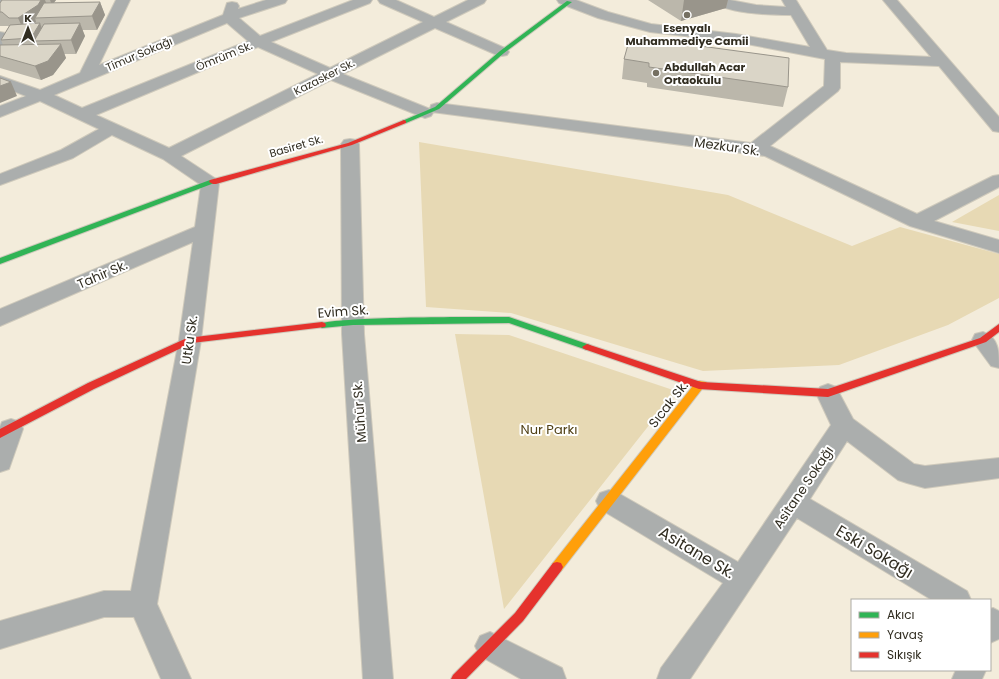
<svg xmlns="http://www.w3.org/2000/svg" width="999" height="679" viewBox="0 0 999 679" font-family="Poppins,sans-serif">
<style>
.green{fill:#e7d9b4}
.lines{fill:none;stroke-linecap:round;stroke-linejoin:round}
.street-casing{stroke:#cec9bb;stroke-width:2}
.fast-casing{stroke:#cec9bb;stroke-width:2}
.slow-casing{stroke:#cec9bb;stroke-width:2}
.jam-casing{stroke:#cec9bb;stroke-width:2}
.street{fill:#abaead;fill-rule:evenodd}
.fast{fill:#30b455;fill-rule:evenodd}
.slow{fill:#ff9f0a;fill-rule:evenodd}
.jam{fill:#e5322d;fill-rule:evenodd}
.wall{fill:#bbb7ab}
.shaded-wall{fill:#99958b}
.building{fill:#dad5c7;stroke:#99958b}
.poi-dot{fill:#757062;stroke:#fff;stroke-width:1.5}
.labels{text-anchor:middle;stroke-width:4;stroke-linejoin:round;paint-order:stroke}
.far-poi-label{font-size:11px;font-weight:bold;fill:#312d21;stroke:#fff}
.far-street-label{font-size:11px;fill:#312d21;stroke:#fff}
.street-label{font-size:13px;fill:#312d21;stroke:#fff}
.park-label{font-size:13px;fill:#514116;stroke:#fff}
.near-street-label{font-size:16px;fill:#312d21;stroke:#fff}
</style>
<rect width="100%" height="100%" fill="#f3ecdb"/>
<path class="green" d="M419 142 728 195 852 246 900 227 999 254V298L948 325 839 365 703 371 511 313 426 307Z
M999 195V231L952 222Z
M455 334 509 335 676 391 504 609Z"/>
<g class="lines">
<defs>
<path id="street" d="M0 0H9L5 5 0 6Z
M116 0H130L99 65 223 15 227 3 232 2 237 3 239 6 238 9 266 0H287L285 3 239 18 260 36 353 0H372L370 3 271 42 330 68 423 22 380 3 378 0H396L434 17 468 0H486L484 3 446 22 507 49 509 52 507 55 502 56 497 55 435 28 343 74 430 109 431 105 437 103 751 143 824 86 825 59 736 42 650 32 598 18 559 3 557 0H576L608 12 651 24 736 34 810 47 791 15C774 15 722 14 712 0H730L756 5 786 7 782 0H796L827 50 846 53 931 57 883 0H897L999 117V132L993 131 939 66 840 62V88L838 91 770 146 917 214 993 176 999 175V187L934 221 999 240V253L910 226 765 156 432 112 433 113 431 116 425 118 331 80 181 156 216 179 219 183 201 340 157 604 191 679H161L134 617H104L0 649V621L104 591H131L179 340 193 242 0 326V309L195 227 201 185 163 159 112 135 73 158 0 185V174L61 150 99 129 40 101 0 117V106L26 96 0 86V76L40 90 80 73ZM227 23 248 41 82 108 54 95ZM258 47 318 74 169 148 96 115Z
M0 32 11 34 13 37 5 46 0 47Z
M350 139 356 140 359 144 364 334 393 679H363L342 334 341 144 344 140Z
M983 332C999 338 999 351 999 368L991 366 972 340 975 334Z
M828 384 836 387 853 419 914 464 925 466 999 458V478L925 488 907 483 898 480 847 441 810 499 967 591 971 600H932L797 518 690 679H657L661 668 723 583 600 509 596 501 600 493 609 490 618 493 738 562 831 425 816 393 820 387Z
M11 419 20 422 23 429 9 469 0 472V427L2 422Z
M993 608 999 611V639L990 643V609Z
M490 632 562 668 566 679H521L480 656 475 646 480 636Z
M956 670H986L982 679H952Z"/>
<path id="fast" d="M567 1 572 2 504 53 439 109 406 123H402V121L435 107 500 51Z
M210 180H213L217 182 0 264V258Z
M509 317 590 345 592 347 587 350 509 323 353 325 322 328 318 325C325 316 486 317 509 317Z"/>
<path id="slow" d="M699 381 706 382 708 385 706 388 702 389 561 571 557 572 553 571 551 567 553 563 696 382Z"/>
<path id="jam" d="M404 120 406 121V123L352 145 216 184H213L209 182 210 180 348 143Z
M322 322 325 323 326 325 325 327 192 343 94 389 0 438V429L88 383 187 338Z
M999 324V332L986 342 828 397 699 389 584 349 582 347 587 344 701 382 828 389 980 338Z
M557 562 561 563 563 567 561 571 523 621 466 679H451L453 675 515 613 553 563Z"/>
</defs>
<use href="#street" class="street-casing"/>
<use href="#fast" class="fast-casing"/>
<use href="#slow" class="slow-casing"/>
<use href="#jam" class="jam-casing"/>
<use href="#street" class="street"/>
<use href="#fast" class="fast"/>
<use href="#slow" class="slow"/>
<use href="#jam" class="jam"/>
</g>
<path class="wall" d="M2 0H56L54 3 100 2 105 15 97 30H82L85 36 76 54H64L66 58 53 75 41 80 0 68V45H3L1 40 9 26H0V3Z
M648 0H728L726 8 681 21Z
M629 41 788 87 783 107 647 87V83L622 79 624 59Z"/>
<path class="shaded-wall" d="M41 0H45L49 10 35 18 36 22 24 31 18 18Z
M50 0H56L52 5Z
M684 0H728L726 8 681 21Z
M100 2 105 15 97 30 92 16Z
M40 23 45 37 34 41 37 51V52L31 38Z
M80 23 85 36 76 54 71 40Z
M61 44 66 58 53 75 41 80 35 66Z
M11 82 17 96 0 103V86Z"/>
<path class="building" d="M2 0H41L38 5 18 18H9L2 12H0V3Z
M100 2 92 16 35 18 44 3Z
M40 23 31 38 1 40 10 25Z
M80 23 71 40 34 41 44 24Z
M656 40 789 58 788 87 649 67V63L624 59 629 41 655 44Z
M61 44 48 61 35 66 0 56V45Z
M0 78 11 82 0 86Z"/>
<g class="poi-dot">
<circle cx="687" cy="15" r="4"/>
<circle cx="656" cy="73" r="4"/>
</g>
<g class="labels">
<g class="far-poi-label">
<text x="687" y="32">Esenyalı<tspan x="687" dy="13">Muhammediye Camii</tspan></text>
<text x="664" y="71" text-anchor="start">Abdullah Acar<tspan x="664" dy="13">Ortaokulu</tspan></text>
</g>
<g class="far-street-label">
<text transform="translate(139 54) rotate(-23)" y="4">Timur Sokağı</text>
<text transform="translate(224 56) rotate(-22)" y="4">Ömrüm Sk.</text>
<text transform="translate(324 77) rotate(-27)" y="4">Kazasker Sk.</text>
<text transform="translate(296 146) rotate(-16)" y="4">Basiret Sk.</text>
</g>
<g class="street-label">
<text transform="translate(727 146) rotate(8)" y="5">Mezkur Sk.</text>
<text transform="translate(102 274) rotate(-23)" y="5">Tahir Sk.</text>
<text transform="translate(343 311) rotate(-4)" y="5">Evim Sk.</text>
<text transform="translate(189 340) rotate(-82)" y="5">Utku Sk.</text>
<text transform="translate(668 404) rotate(-52)" y="5">Sıcak Sk.</text>
<text transform="translate(359 412) rotate(-94)" y="5">Mühür Sk.</text>
<text transform="translate(803 487) rotate(-56)" y="5">Asitane Sokağı</text>
</g>
<g class="park-label">
<text x="549" y="434">Nur Parkı</text>
</g>
<g class="near-street-label">
<text transform="translate(875 551) rotate(31)" y="6">Eski Sokağı</text>
<text transform="translate(697 552) rotate(31)" y="6">Asitane Sk.</text>
</g>
</g>
<rect x="851" y="599" width="140" height="72" fill="#ffffff" stroke="#adaba6"/>
<rect x="859" y="612" width="20" height="6" fill="#30b455" stroke="#adaba6"/>
<text x="887" y="619" font-size="12" fill="#312d21">Akıcı</text>
<rect x="859" y="632" width="20" height="6" fill="#ff9f0a" stroke="#adaba6"/>
<text x="887" y="639" font-size="12" fill="#312d21">Yavaş</text>
<rect x="859" y="652" width="20" height="6" fill="#e5322d" stroke="#adaba6"/>
<text x="887" y="659" font-size="12" fill="#312d21">Sıkışık</text>
<g transform="translate(28 28)" stroke="#ffffff" stroke-width="3" paint-order="stroke">
<path d="M0-3L7 15L0 10L-7 15Z" fill="#312d21"/>
<text y="-6" font-size="11" font-weight="bold" text-anchor="middle" fill="#312d21">K</text>
</g>
</svg>
